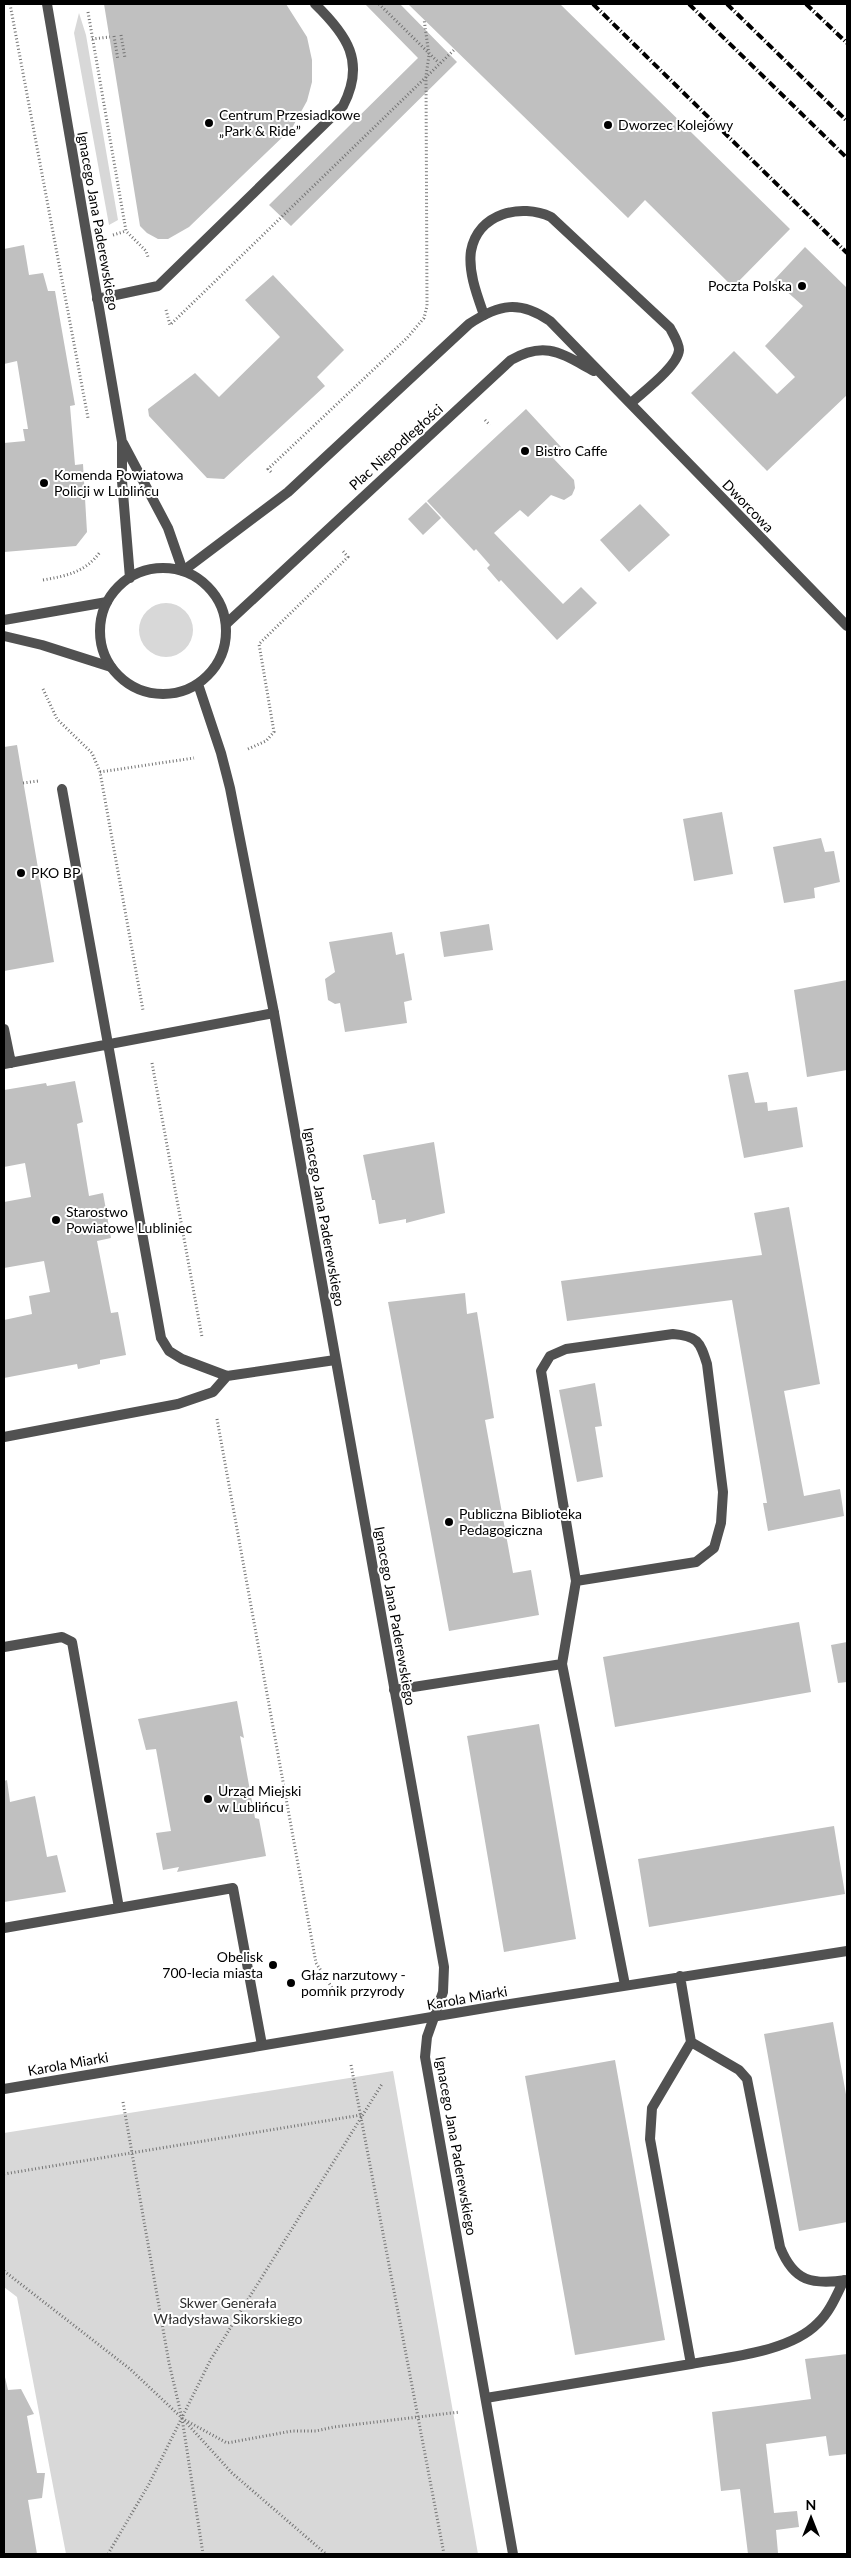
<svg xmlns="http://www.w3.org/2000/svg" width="851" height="2558" viewBox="0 0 851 2558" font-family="Lato,sans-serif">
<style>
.green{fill:#d8d8d8}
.building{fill:#c0c0c0}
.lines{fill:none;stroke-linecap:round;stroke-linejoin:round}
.path{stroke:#737373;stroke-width:3;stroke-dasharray:1 2.5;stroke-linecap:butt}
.service{stroke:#515151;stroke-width:10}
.minor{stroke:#515151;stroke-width:10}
.tertiary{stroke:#515151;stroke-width:10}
.rail{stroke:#000;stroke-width:4;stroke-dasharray:8 2.5 1 2.5;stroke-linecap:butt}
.poi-dot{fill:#000;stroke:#fff;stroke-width:2}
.labels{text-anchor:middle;stroke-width:4;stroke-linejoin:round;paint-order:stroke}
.poi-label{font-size:14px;fill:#000;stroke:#fff;text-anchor:start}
.street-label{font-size:14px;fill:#000;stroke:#fff}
.park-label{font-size:14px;fill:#2f2f2f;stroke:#fff}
</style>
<rect width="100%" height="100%" fill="#fff"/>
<path class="green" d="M79 13 86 35 118 220 109 225 74 33Z
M139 630a27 27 0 1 1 54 0a27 27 0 1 1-54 0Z
M393 2071 478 2554H66L17 2297 4 2287V2133Z"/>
<path class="building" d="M104 4H286L307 37 312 60V82L307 101 292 128 189 227 168 239H158L147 233 140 226Z
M365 4H400L457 62 291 226 269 205 418 58Z
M408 4H560L790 229 733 287 645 200 628 218Z
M24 245 29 275 43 273 48 291H55L75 405 70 406 75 465 83 464 87 532 76 546 4 552V443L25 441 23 429H28L17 361 4 364V249Z
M805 247 847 288V395L767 471 691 393 734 351 777 394 795 377 765 346 803 306 774 280Z
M273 275 344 350 317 377 325 386 224 479 207 478 149 416 148 409 195 373 219 397 280 337 245 300Z
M526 409 562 448 553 458 574 480 575 488 572 495 564 500 551 495 528 517 520 510 494 533 563 604 581 587 597 603 557 640 501 580 499 582 487 568 490 565 476 549 474 551 427 501Z
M426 502 441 518 423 535 408 519Z
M640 504 670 535 629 572 600 540Z
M17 745 54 962 4 971V747Z
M722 812 733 874 694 881 683 819Z
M821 838 825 852 834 851 840 882 814 888 815 898 784 903 773 847Z
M489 924 493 950 444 957 440 932Z
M392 932 396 955 404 953 412 1000 404 1002 407 1023 345 1032 340 1003 335 1004 328 1000 325 979 335 972 329 942Z
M847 980V1070L807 1077 794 990Z
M748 1072 755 1103 767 1102 768 1111 797 1107 803 1147 744 1158 728 1075Z
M75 1081 83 1122 77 1124 89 1196 103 1193 111 1238 97 1241 111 1313 118 1312 126 1355 100 1360V1364L78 1369 77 1364 4 1378V1320L32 1314 29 1296 50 1292 44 1261 4 1268V1202L31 1197 25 1163 4 1167V1090L46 1083 47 1086Z
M434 1142 445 1213 406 1223V1219L379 1224 375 1200H372L363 1155Z
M789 1207 820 1384 784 1391 804 1496 840 1489 844 1516 768 1531 763 1503H767L732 1300 567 1321 561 1281 762 1255 754 1213Z
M465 1293 467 1314 477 1312 494 1418 485 1420 513 1573 531 1570 539 1615 449 1631 388 1302Z
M595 1383 602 1426 595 1427 603 1477 577 1482 559 1390Z
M799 1622 811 1692 615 1727 603 1657Z
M847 1642V1682L838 1683 831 1645Z
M237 1701 244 1738 240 1736 255 1818 259 1819 266 1856 177 1872 179 1867 163 1870 156 1833 171 1831 156 1749 146 1750 138 1719Z
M539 1724 576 1939 504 1952 467 1736Z
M7 1780 10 1802 35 1796 47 1857 57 1855 66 1892 4 1902V1781Z
M834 1826 845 1894 649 1927 638 1859Z
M833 2022 847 2100V2222L799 2231 764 2034Z
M615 2060 665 2340 575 2355 525 2076Z
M847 2354V2454L829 2456 826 2436 766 2444 774 2513 797 2511 799 2527 776 2530 778 2553 748 2554 740 2489 721 2491 712 2412 811 2399 805 2359Z
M4 2373 8 2390 21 2389 34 2414 27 2416 37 2473H45L42 2498 28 2500 37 2554H4Z"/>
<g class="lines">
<path class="path" d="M10 4 88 418
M379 4 439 63
M88 12 126 231 146 251 148 257
M121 35 125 58
M114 36 118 60
M92 39 110 37
M113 235 126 231
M166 310 170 325 455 49
M485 420 490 425
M271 472 268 469 407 338 424 318 427 306 426 76 429 55 424 19
M43 580C66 576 86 572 100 552
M43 689 57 719 92 753 100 772 143 1010
M248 749 266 741 274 732 259 644 348 557 343 551
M100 772 194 758
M23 783 38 781
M152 1063 202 1337
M217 1419 316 1963 336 1994
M351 2065 444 2554
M123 2102 169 2363 182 2418 203 2554
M4 2174 361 2115
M4 2271 130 2369 182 2418 232 2473 326 2554
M185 2420 227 2443 292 2431H316L334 2427 460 2412
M108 2554 149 2484 211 2359 382 2084"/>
<path class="service" d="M97 299 158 286 343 106C366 62 347 35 315 4
M484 315C477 295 468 272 471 251 478 213 521 203 551 217L670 328C673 334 679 343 679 350 678 366 643 392 631 403
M62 789 161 1338 169 1351 182 1359 227 1376 335 1360
M4 1029 11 1063
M4 1064 274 1013
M4 1437 178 1404 213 1392 227 1376
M576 1581 696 1562 714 1548 721 1523 723 1492 707 1364C700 1341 697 1336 673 1334L566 1349 550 1356 541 1371 576 1581 562 1664 625 1985
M4 1647 62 1637 72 1642 119 1908
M394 1690 562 1664
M4 1928 233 1888 262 2045"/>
<path class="minor" d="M183 571 288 492 469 324C499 304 520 300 550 321L847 626
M4 620 107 602
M226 624 511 360C546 340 562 354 594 371
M4 636 42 645 111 667
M680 1976 691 2042 739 2070 747 2079 780 2247C794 2282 812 2285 847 2280
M4 2089 497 2006 847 1951
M691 2364C729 2357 790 2352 818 2323 830 2312 837 2294 844 2280
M486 2398 691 2364 650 2139 652 2108 691 2042"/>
<path class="tertiary" d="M47 4 122 442V481L130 578
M123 443 168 528 183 571
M100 631a63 63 0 1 1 126 0a63 63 0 1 1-126 0Z
M198 684 221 753 230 788 274 1013 444 1967 443 1992 427 2037 425 2057 513 2554"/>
<path class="rail" d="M593 4 847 253
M689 4 847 158
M727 4 847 121
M806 4 847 43"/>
</g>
<g class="poi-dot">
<circle cx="209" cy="123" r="5"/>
<circle cx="608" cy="125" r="5"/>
<circle cx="802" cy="286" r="5"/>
<circle cx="525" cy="451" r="5"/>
<circle cx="44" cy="483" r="5"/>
<circle cx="21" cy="873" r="5"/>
<circle cx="56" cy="1220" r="5"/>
<circle cx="449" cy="1522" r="5"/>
<circle cx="208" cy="1799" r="5"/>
<circle cx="273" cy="1965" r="5"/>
<circle cx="291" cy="1983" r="5"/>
</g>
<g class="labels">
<g class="poi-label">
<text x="219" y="120">Centrum Przesiadkowe<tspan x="219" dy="16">„Park &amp; Ride”</tspan></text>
<text x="618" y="130">Dworzec Kolejowy</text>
<text x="792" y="291" text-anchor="end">Poczta Polska</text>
<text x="535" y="456">Bistro Caffe</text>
<text x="54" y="480">Komenda Powiatowa<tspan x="54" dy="16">Policji w Lublińcu</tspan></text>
<text x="31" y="878">PKO BP</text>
<text x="66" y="1217">Starostwo<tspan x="66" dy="16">Powiatowe Lubliniec</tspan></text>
<text x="459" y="1519">Publiczna Biblioteka<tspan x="459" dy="16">Pedagogiczna</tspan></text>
<text x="218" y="1796">Urząd Miejski<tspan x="218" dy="16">w Lublińcu</tspan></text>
<text x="263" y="1962" text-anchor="end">Obelisk<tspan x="263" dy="16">700-lecia miasta</tspan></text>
<text x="301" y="1980">Głaz narzutowy -<tspan x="301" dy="16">pomnik przyrody</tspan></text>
</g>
<g class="street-label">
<text transform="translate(98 221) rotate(80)" y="5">Ignacego Jana Paderewskiego</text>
<text transform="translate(396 447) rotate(-42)" y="5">Plac Niepodległości</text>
<text transform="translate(748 506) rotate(46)" y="5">Dworcowa</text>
<text transform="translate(324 1217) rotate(80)" y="5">Ignacego Jana Paderewskiego</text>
<text transform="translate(395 1616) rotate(80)" y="5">Ignacego Jana Paderewskiego</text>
<text transform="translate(467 1998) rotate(-10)" y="5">Karola Miarki</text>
<text transform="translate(68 2064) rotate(-10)" y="5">Karola Miarki</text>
<text transform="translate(456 2146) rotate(80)" y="5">Ignacego Jana Paderewskiego</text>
</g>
<g class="park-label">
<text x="228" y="2308">Skwer Generała<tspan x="228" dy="16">Władysława Sikorskiego</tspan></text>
</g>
</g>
<rect width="851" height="2558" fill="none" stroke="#000000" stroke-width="10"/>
<g transform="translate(811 2518)" stroke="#ffffff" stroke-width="4" paint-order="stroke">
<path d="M0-4L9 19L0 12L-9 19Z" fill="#000000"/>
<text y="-8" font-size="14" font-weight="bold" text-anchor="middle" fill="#000000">N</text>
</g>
</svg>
